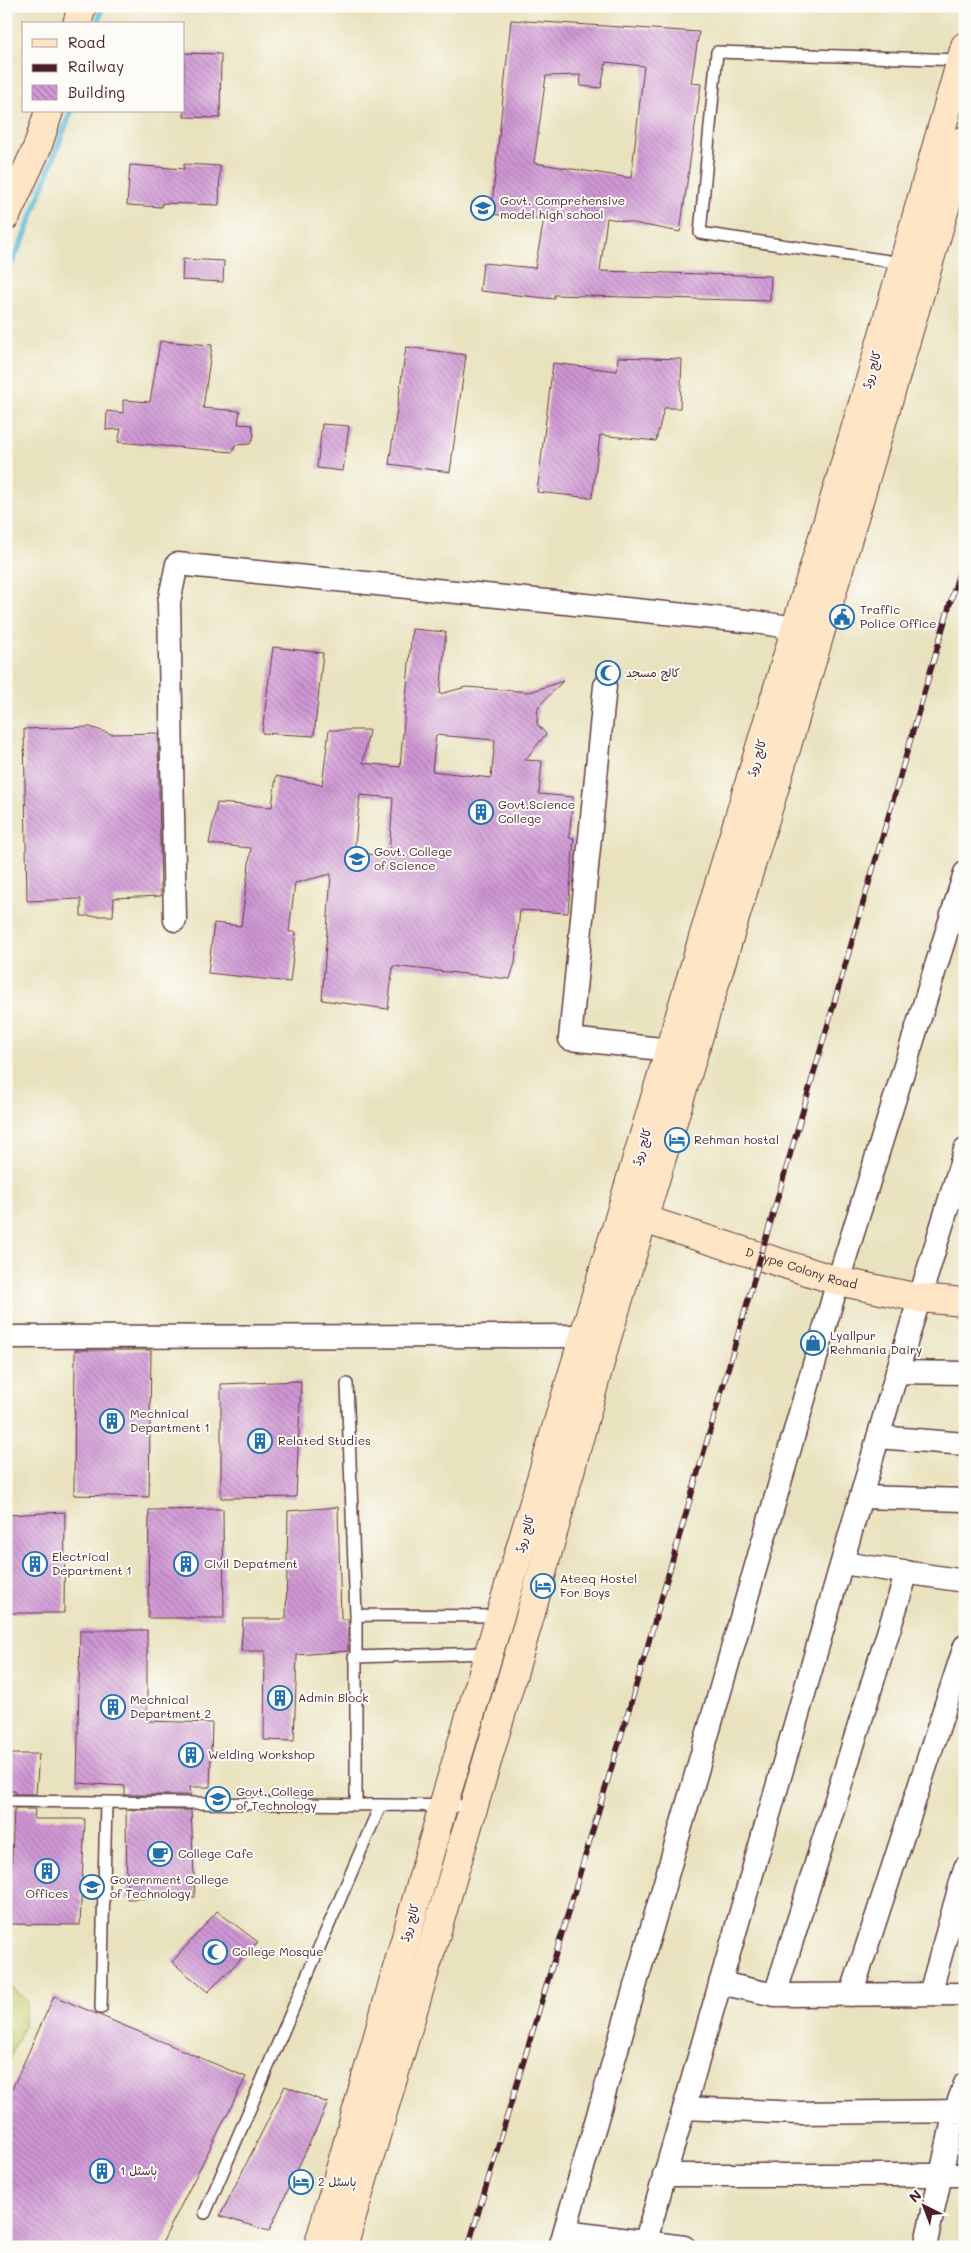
<svg xmlns="http://www.w3.org/2000/svg" width="971" height="2253" viewBox="0 0 971 2253" font-family="Mali,'Playpen Sans Arabic',sans-serif">
<style>
.grass{fill:url(#grass-tufts);stroke:#86784e}
.lines{fill:none;stroke-linecap:round;stroke-linejoin:round}
.stream{stroke:#57b7d6;stroke-width:6}
.building{fill:url(#building-back-hatch);fill-rule:evenodd}
.lane-casing{stroke:#623c41;stroke-width:14}
.street-casing{stroke:#623c41;stroke-width:25}
.secondary-casing{stroke:#623c41;stroke-width:30}
.lane{stroke:#fff;stroke-width:11}
.street{stroke:#fff;stroke-width:22}
.secondary{stroke:#fde5c5;stroke-width:28}
.rail-casing{stroke:#4a1f2b;stroke-width:5.5}
.rail{stroke:#fdfcf7;stroke-width:4;stroke-dasharray:11;stroke-linecap:butt}
.labels{text-anchor:middle;stroke-width:4;stroke-linejoin:round;paint-order:stroke}
.poi-label{font-size:12px;fill:#4a1f2b;stroke:#fdfcf7;text-anchor:start}
.street-label{font-size:12px;fill:#4a1f2b;stroke:#fdfcf7}
</style>
<defs>
<pattern id="grass-tufts" width="24" height="20" patternUnits="userSpaceOnUse" patternTransform="scale(1.25)"><rect width="24" height="20" fill="#c2d072"/><path d="M3 7l-1-3M5 7V3M7 7l1-3M15 17l-1-3M17 17v-4M19 17l1-3" fill="none" stroke="#a8b263"/></pattern>
<pattern id="building-back-hatch" width="6" height="6" patternUnits="userSpaceOnUse" patternTransform="scale(1.25)"><rect width="6" height="6" fill="#cf97d4"/><path d="M-1 5l2 2M0 0l6 6M5-1l2 2" fill="none" stroke="#aa7bac"/></pattern>
</defs>
<rect width="100%" height="100%" fill="#fdfcf7"/>
<filter id="ink" filterUnits="userSpaceOnUse"><feTurbulence type="fractalNoise" baseFrequency=".02" numOctaves="2"/><feDisplacementMap in="SourceGraphic" scale="10" xChannelSelector="R" yChannelSelector="G"/><feConvolveMatrix kernelMatrix="1 2 1 2 8 2 1 2 1" color-interpolation-filters="sRGB"/></filter>
<filter id="wash" filterUnits="userSpaceOnUse"><feTurbulence type="fractalNoise" baseFrequency=".0096" numOctaves="4" result="noise"/><feDisplacementMap in="SourceGraphic" scale="20" xChannelSelector="R" yChannelSelector="G"/><feGaussianBlur stdDeviation="1.12" result="paint"/><feColorMatrix in="noise" values="0 0 0 0 0 0 0 0 0 0 0 0 0 0 0 0 0 1.4 0 .05"/><feComposite in="paint" operator="in"/></filter>
<g filter="url(#wash)">
<rect width="100%" height="100%" fill="#e9e2be"/>
<path class="grass" d="M6 1983 27 2001 24 2026 6 2067Z"/>
<g class="lines">
<path class="stream" d="M98 24 102 6
M6 274 24 237 71 111"/>
</g>
<g id="blocks">
<path class="building" d="M511 20 699 32 691 83 701 84 680 232 607 218 600 271 771 276 770 301 554 295V299L480 291 483 263 535 268 544 219 491 214ZM606 62 644 66 631 178 534 163 546 76 580 75 581 86 601 88Z
M184 53 221 54 220 118 184 117Z
M184 164 220 166 219 205 162 203V207L127 205 130 165 184 169Z
M183 259 224 261 223 282 182 280Z
M160 341 212 345 203 408 240 411 238 424 252 425 254 436 250 444 235 445 233 452 118 442 121 429 106 430 107 411 123 413V400L150 402Z
M406 347 466 355 450 472 389 464Z
M618 357 682 359 680 408H664L656 441 600 435 592 498 537 492 553 363 617 371Z
M322 424 349 426 343 471 317 468Z
M412 629 446 632 440 694 466 687 530 692 563 681 538 707 537 724 546 734 525 760 542 761 539 794 573 797 569 838H574L568 913 520 910 515 963 510 979 393 966 388 1009 322 1000 331 874 295 883 289 932H296L290 982 208 973 214 923 241 926 251 848 209 844 217 803 272 807 276 776 322 785 329 730H369L363 763 400 767ZM436 735 495 740 491 778 432 771ZM360 795 393 798 389 855 354 854Z
M273 647 323 653 314 736 262 733Z
M90 727 111 734 158 733 161 896 114 898 113 916H81V899L27 901 24 729Z
M75 1350H151L149 1497 74 1495Z
M301 1381 296 1497 221 1498V1384Z
M338 1507 341 1619H348V1651L297 1655 294 1741 264 1740 265 1651H241L243 1619H286L288 1511Z
M223 1509 224 1618H148L149 1510Z
M65 1512 64 1613H6V1515Z
M80 1630H147V1721L212 1723 210 1787H190L191 1795H125V1786L77 1783Z
M6 1754H39L36 1794H15V1791H6Z
M14 1809H35L34 1819H85L80 1925 9 1924Z
M126 1810H191L195 1897 127 1899Z
M217 1911 258 1942 208 1992 172 1962Z
M54 1996 246 2077 160 2247H22L6 2241V2102Z
M285 2086 328 2103 269 2231 220 2216Z"/>
</g>
</g>
<g filter="url(#ink)">
<use href="#blocks" fill-opacity="0" stroke="#623c41" stroke-width="1"/>
<g class="lines">
<defs>
<path id="lane" d="M902 263 700 233 717 52 961 60
M347 1384 356 1615V1805
M356 1615 499 1616
M354 1657 488 1653
M6 1801 473 1806
M101 2008 106 1802
M205 2213 380 1806"/>
<path id="street" d="M605 686 570 1039 670 1050
M175 920 169 602 177 564 755 622 796 628
M842 1268 965 873
M6 1337 582 1336
M897 1372 965 1373
M878 1437 965 1444
M861 1497 965 1500
M842 1563 965 1581
M720 1983 775 1995 965 1994
M930 1994 965 1868
M775 1995 907 1572
M851 1995 965 1646
M684 2108 799 2113 965 2111
M664 2175H965
M565 2232 684 2247
M560 2247 838 1281
M644 2247 897 1372 965 1150
M925 2247 955 2111 965 2084"/>
<g id="secondary">
<path d="M77 24 82 6"/>
<path d="M6 216 37 148 49 111"/>
<path id="s1" d="M643 1219 838 1281 919 1298 965 1302"/>
<path d="M318 2247 443 1806 872 373 965 46"/>
<path d="M343 2247 529 1620 606 1341 774 790 965 140"/>
</g>
</defs>
<use href="#lane" class="lane-casing"/>
<use href="#street" class="street-casing"/>
<use href="#secondary" class="secondary-casing"/>
<use href="#lane" class="lane"/>
<use href="#street" class="street"/>
<use href="#secondary" class="secondary"/>
<defs>
<path id="rail" d="M468 2247 633 1696 965 552"/>
</defs>
<use href="#rail" class="rail-casing"/>
<use href="#rail" class="rail"/>
</g>
</g>
<defs>
<symbol id="school-ring" viewBox="-11 -11 22 22"><circle r="9.5" fill="#fdfcf7" stroke="#1f6fb2" stroke-width="1.5"/><path d="M0-5L7-2L0 1L-7-2ZM-4 1L0 2.5L4 1V4Q0 6-4 4Z" fill="#1f6fb2"/></symbol>
<symbol id="civic-ring" viewBox="-11 -11 22 22"><circle r="9.5" fill="#fdfcf7" stroke="#1f6fb2" stroke-width="1.5"/><path d="M-.6-6.5H3V-4.5H.6V-3L4-1V1h2V6H-6V1h2V-1L-.6-3ZM-1.2 2.5V6h2.4V2.5Z" fill="#1f6fb2"/></symbol>
<symbol id="mosque-ring" viewBox="-11 -11 22 22"><circle r="9.5" fill="#fdfcf7" stroke="#1f6fb2" stroke-width="1.5"/><path d="M3.5-4.9A6 6 0 1 0 3.5 4.9A5 5 0 1 1 3.5-4.9Z" fill="#1f6fb2"/></symbol>
<symbol id="building-ring" viewBox="-11 -11 22 22"><circle r="9.5" fill="#fdfcf7" stroke="#1f6fb2" stroke-width="1.5"/><path d="M-4-6H4V6H1V3H-1V6H-4ZM-2.5-4.3h1.7v1.8h-1.7ZM.8-4.3h1.7v1.8H.8ZM-2.5-1h1.7V.8h-1.7ZM.8-1h1.7V.8H.8Z" fill="#1f6fb2"/></symbol>
<symbol id="university-ring" viewBox="-11 -11 22 22"><circle r="9.5" fill="#fdfcf7" stroke="#1f6fb2" stroke-width="1.5"/><path d="M0-5L7-2L0 1L-7-2ZM-4 1L0 2.5L4 1V4Q0 6-4 4Z" fill="#1f6fb2"/></symbol>
<symbol id="hotel-ring" viewBox="-11 -11 22 22"><circle r="9.5" fill="#fdfcf7" stroke="#1f6fb2" stroke-width="1.5"/><path d="M-6-4.5h1.5V1H6V5H4.5V3h-9V5H-6ZM-4 0a1.8 1.8 0 1 1 3.6 0ZM.5 0V-2.5h3Q6-2.5 6 0Z" fill="#1f6fb2"/></symbol>
<symbol id="shop-ring" viewBox="-11 -11 22 22"><circle r="9.5" fill="#fdfcf7" stroke="#1f6fb2" stroke-width="1.5"/><path d="M-5-2.5h2.3a2.7 3.5 0 0 1 5.4 0H5L5.5 6h-11ZM-1.5-2.5h3a1.5 2.3 0 0 0-3 0Z" fill="#1f6fb2"/></symbol>
<symbol id="cafe-ring" viewBox="-11 -11 22 22"><circle r="9.5" fill="#fdfcf7" stroke="#1f6fb2" stroke-width="1.5"/><path d="M-5.5-4.5H6V0H3Q3 3.5 0 3.5H-2.5Q-5.5 3.5-5.5 0ZM3-3.2v2h1.7v-2ZM-6 4.5H4V6H-6Z" fill="#1f6fb2"/></symbol>
</defs>
<g fill-rule="evenodd">
<use href="#school-ring" x="469" y="194" width="28" height="28"/>
<use href="#civic-ring" x="828" y="603" width="28" height="28"/>
<use href="#mosque-ring" x="594" y="659" width="28" height="28"/>
<use href="#building-ring" x="467" y="798" width="28" height="28"/>
<use href="#university-ring" x="343" y="845" width="28" height="28"/>
<use href="#hotel-ring" x="663" y="1126" width="28" height="28"/>
<use href="#shop-ring" x="799" y="1329" width="28" height="28"/>
<use href="#building-ring" x="98" y="1407" width="28" height="28"/>
<use href="#building-ring" x="246" y="1427" width="28" height="28"/>
<use href="#building-ring" x="21" y="1550" width="28" height="28"/>
<use href="#building-ring" x="172" y="1550" width="28" height="28"/>
<use href="#hotel-ring" x="529" y="1572" width="28" height="28"/>
<use href="#building-ring" x="266" y="1684" width="28" height="28"/>
<use href="#building-ring" x="99" y="1693" width="28" height="28"/>
<use href="#building-ring" x="177" y="1741" width="28" height="28"/>
<use href="#university-ring" x="204" y="1785" width="28" height="28"/>
<use href="#cafe-ring" x="146" y="1840" width="28" height="28"/>
<use href="#building-ring" x="33" y="1857" width="28" height="28"/>
<use href="#university-ring" x="78" y="1873" width="28" height="28"/>
<use href="#mosque-ring" x="201" y="1938" width="28" height="28"/>
<use href="#building-ring" x="88" y="2157" width="28" height="28"/>
<use href="#hotel-ring" x="287" y="2168" width="28" height="28"/>
</g>
<g class="labels">
<g class="poi-label">
<text x="500" y="205">Govt. Comprehensive<tspan x="500" dy="14">model high school</tspan></text>
<text x="860" y="614">Traffic<tspan x="860" dy="14">Police Office</tspan></text>
<text x="626" y="677">کالج مسجد</text>
<text x="498" y="809">Govt.Science<tspan x="498" dy="14">College</tspan></text>
<text x="374" y="856">Govt. College<tspan x="374" dy="14">of Science</tspan></text>
<text x="694" y="1144">Rehman hostal</text>
<text x="830" y="1340">Lyallpur<tspan x="830" dy="14">Rehmania Dairy</tspan></text>
<text x="130" y="1418">Mechnical<tspan x="130" dy="14">Department 1</tspan></text>
<text x="278" y="1445">Related Studies</text>
<text x="52" y="1561">Electrical<tspan x="52" dy="14">Department 1</tspan></text>
<text x="204" y="1568">Civil Depatment</text>
<text x="560" y="1583">Ateeq Hostel<tspan x="560" dy="14">For Boys</tspan></text>
<text x="298" y="1702">Admin Block</text>
<text x="130" y="1704">Mechnical<tspan x="130" dy="14">Department 2</tspan></text>
<text x="208" y="1759">Welding Workshop</text>
<text x="236" y="1796">Govt. College<tspan x="236" dy="14">of Technology</tspan></text>
<text x="178" y="1858">College Cafe</text>
<text x="110" y="1884">Government College<tspan x="110" dy="14">of Technology</tspan></text>
<text x="47" y="1898" text-anchor="middle">Offices</text>
<text x="232" y="1956">College Mosque</text>
<text x="120" y="2175">ہاسٹل 1</text>
<text x="318" y="2186">ہاسٹل 2</text>
</g>
<g class="street-label">
<text transform="translate(872 370) rotate(-74)" y="4">کالج روڈ</text>
<text transform="translate(757 758) rotate(-73)" y="4">کالج روڈ</text>
<text transform="translate(642 1147) rotate(-73)" y="4">کالج روڈ</text>
<text dy="4" stroke="none"><textPath href="#s1" startOffset="166">D Type Colony Road</textPath></text>
<text transform="translate(525 1534) rotate(-74)" y="4">کالج روڈ</text>
<text transform="translate(410 1923) rotate(-74)" y="4">کالج روڈ</text>
</g>
</g>
<rect width="971" height="2253" fill="none" stroke="#fdfcf7" stroke-width="25"/>
<rect x="22" y="22" width="162" height="90" fill="#fdfcf7" stroke="#b5a4a5"/>
<rect x="32" y="39" width="25" height="8" fill="#fde5c5" stroke="#b5a4a5"/>
<text x="68" y="48" font-size="15" fill="#4a1f2b">Road</text>
<rect x="32" y="64" width="25" height="8" fill="#4a1f2b" stroke="#b5a4a5"/>
<text x="68" y="72" font-size="15" fill="#4a1f2b">Railway</text>
<rect x="32" y="85" width="25" height="15" fill="url(#building-back-hatch)" stroke="#b5a4a5"/>
<text x="68" y="98" font-size="15" fill="#4a1f2b">Building</text>
<g transform="translate(924 2206) rotate(318)" stroke="#fdfcf7" stroke-width="4" paint-order="stroke">
<path d="M0-4L9 19L0 12L-9 19Z" fill="#4a1f2b"/>
<text y="-8" font-size="14" font-weight="bold" text-anchor="middle" fill="#4a1f2b">N</text>
</g>
</svg>
